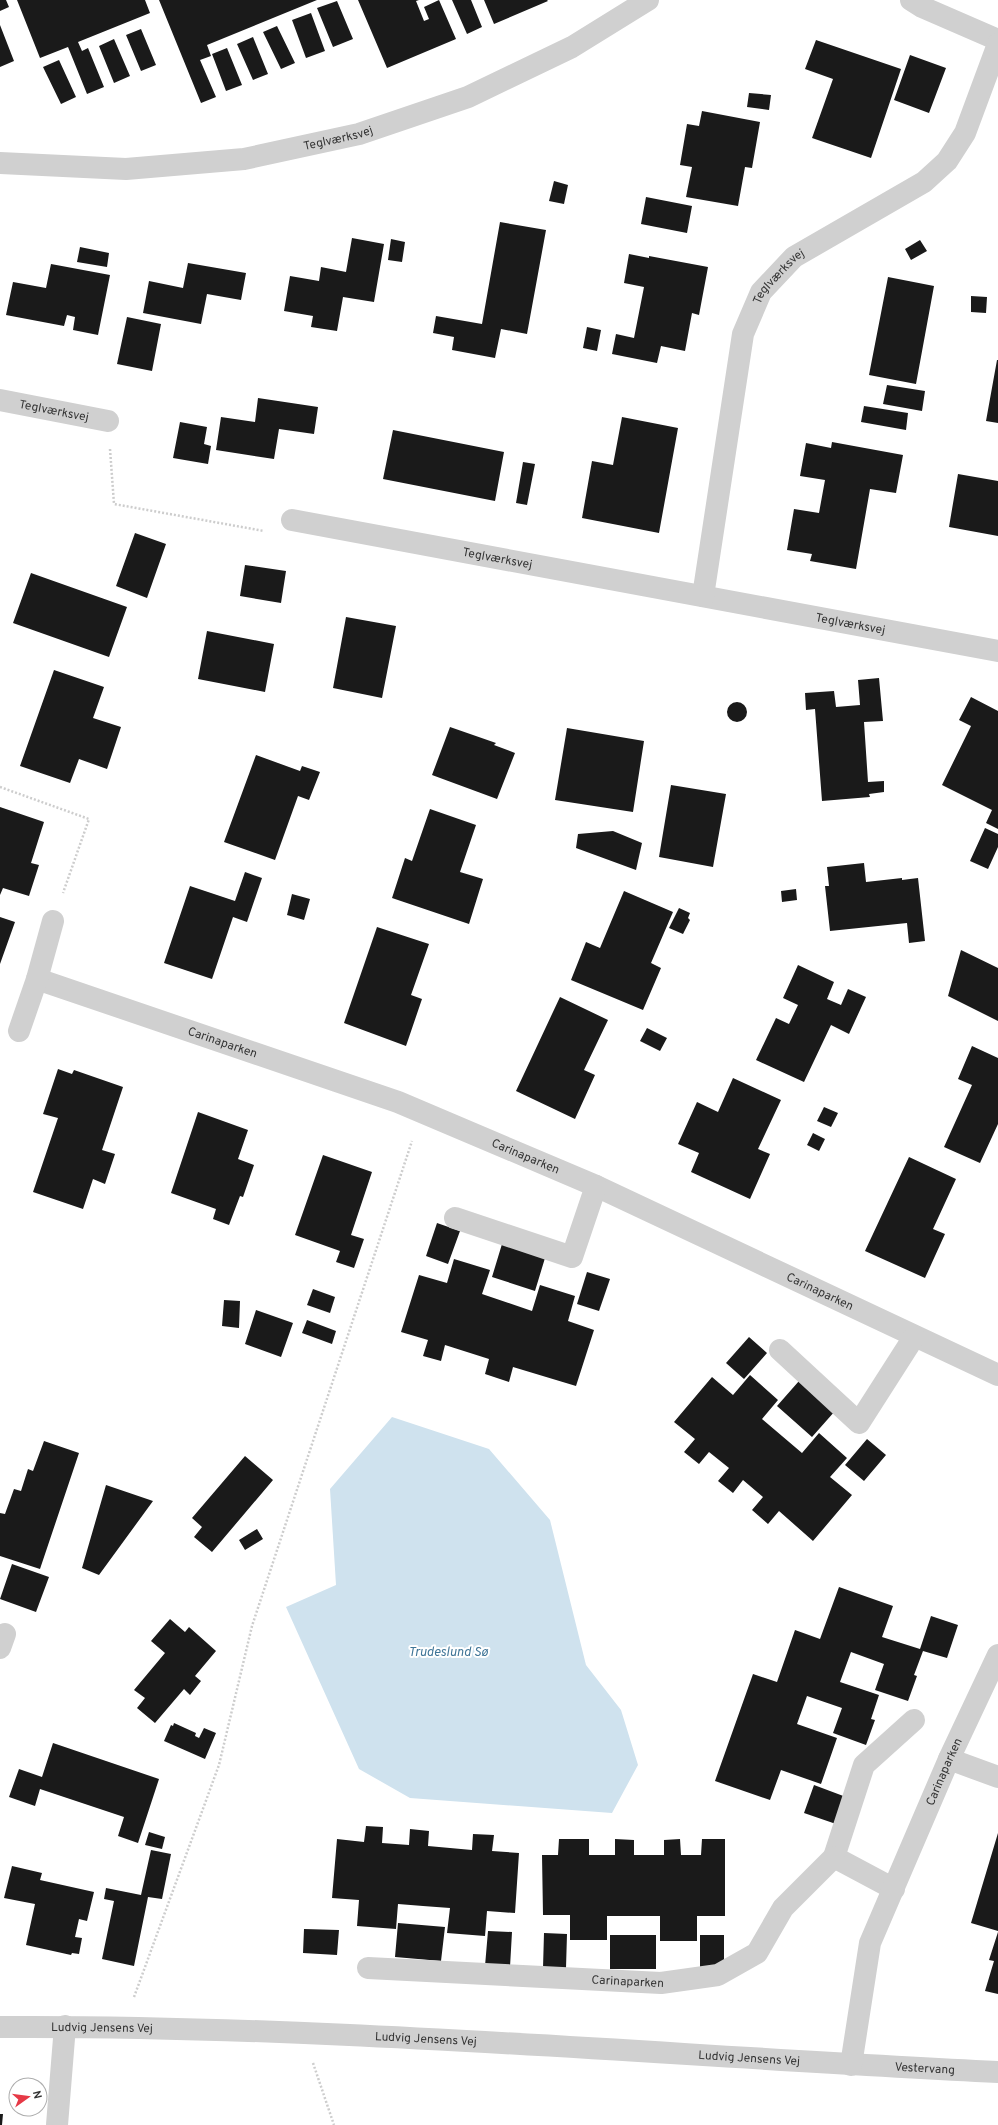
<svg xmlns="http://www.w3.org/2000/svg" width="998" height="2125" viewBox="0 0 998 2125" font-family="Overpass,sans-serif">
<style>
.water{fill:#cfe2ee}
.building{fill:#1a1a1a}
.lines{fill:none;stroke-linecap:round;stroke-linejoin:round}
.path{stroke:#cdcdcd;stroke-width:2.5;stroke-dasharray:2 2;stroke-linecap:butt}
.minor{stroke:#d0d0d0;stroke-width:22}
.labels{text-anchor:middle;stroke-width:4;stroke-linejoin:round;paint-order:stroke}
.street-label{font-size:12px;fill:#333;stroke:#fff}
.water-label{font-size:13px;font-style:italic;fill:#3f7597;stroke:#fff}
</style>
<rect width="100%" height="100%" fill="#fff"/>
<path class="water" d="M392 1417 489 1449 550 1520 586 1665 621 1710 638 1765 612 1813 410 1798 359 1769 286 1607 336 1585 330 1489Z"/>
<path class="building" d="M0 0H6L9 7 0 11Z
M17 0H145L150 13 78 42 82 51 88 48 104 87 87 94 68 47 40 58Z
M159 0H317L207 45 211 56 200 60 216 97 201 103Z
M358 0H419L416 1 424 21 429 19 424 7 439 0 456 39 387 68Z
M452 0H471L482 27 467 34Z
M484 0H547L548 1 494 24Z
M337 1 353 39 333 47 317 8Z
M311 13 325 51 306 58 292 20Z
M0 25 14 61 0 67Z
M277 26 295 63 281 69 263 32Z
M141 29 156 65 141 71 126 35Z
M253 37 268 74 253 80 237 44Z
M114 39 130 76 114 83 99 46Z
M816 40 901 69 871 158 812 138 833 79 805 69Z
M227 48 242 85 226 91 212 54Z
M910 55 946 68 929 113 894 100Z
M59 60 76 97 61 104 43 67Z
M749 93 771 95 769 110 747 107Z
M702 111 760 122 752 168 745 167 738 206 686 197 692 167 680 165 687 124 699 126Z
M554 181 568 185 564 204 549 201Z
M646 197 692 206 687 233 641 224Z
M500 222 546 230 527 334 501 329 495 358 452 350 454 337 433 333 436 316 482 324Z
M352 238 384 244 374 302 343 297 337 331 311 327 313 316 284 311 290 276 319 281 321 267 346 272Z
M391 239 405 242 402 262 388 260Z
M920 240 927 251 911 260 905 249Z
M80 247 109 253 107 267 77 262Z
M629 254 649 258V256L708 267 699 315 692 313 685 351 661 346 657 363 612 354 616 334 634 338 644 287 624 283Z
M188 263 246 273 241 300 207 294 201 324 143 313 149 281 183 288Z
M51 264 110 275 98 335 73 330 75 317 67 315 64 326 6 315 13 282 46 288Z
M888 277 934 286 916 384 869 375Z
M971 296 987 297 986 313 971 312Z
M127 317 161 324 152 371 117 364Z
M587 327 601 330 597 351 583 348Z
M997 360H998V423L986 421Z
M887 385 925 391 922 411 883 404Z
M258 398 318 407 314 434 279 429 274 459 216 450 221 417 255 422Z
M864 406 908 413 906 430 861 422Z
M622 417 678 428 659 533 582 518 592 461 613 465Z
M180 422 207 427 204 444 211 446 208 464 173 458Z
M393 430 504 452 495 501 383 479Z
M832 442 903 455 896 493 870 489 856 569 810 561 812 554 787 550 794 509 819 513 825 480 800 476 806 443 831 448Z
M523 462 535 464 527 505 516 503Z
M958 474 998 481V536L949 527Z
M135 533 166 544 147 598 116 586Z
M245 565 286 571 281 603 240 596Z
M31 573 127 607 109 657 13 623Z
M346 617 396 626 382 698 333 688Z
M207 631 274 644 265 692 198 679Z
M54 670 104 687 93 718 121 727 107 769 79 759 70 783 20 766Z
M879 678 883 721 864 722 868 782 884 781V792L869 794 870 797 822 801 815 709 806 710 805 693 834 691 836 707 860 705 858 680Z
M971 697 998 711V829L986 823 992 810 942 785 971 726 959 720Z
M727 712a10 10 0 1 1 20 0a10 10 0 1 1-20 0Z
M450 727 496 743 494 745 515 753 497 799 432 775Z
M567 728 644 741 633 812 555 800Z
M256 755 300 771 302 766 320 772 309 800 298 796 275 860 224 842Z
M671 785 726 794 713 867 659 857Z
M0 807 44 822 31 863 39 865 29 896 3 888 0 895Z
M430 809 476 825 460 872 483 879 469 924 392 898 405 858 412 861Z
M985 828 998 834V847L988 869 970 861Z
M613 831 642 843 636 870 576 848 578 834Z
M864 863 866 882 902 878V880L918 878 925 941 909 943 907 923 830 931 825 886H829L827 867Z
M245 872 262 878 247 922 233 917 212 979 164 963 190 886 235 901Z
M796 889 797 900 782 902 781 891Z
M624 891 673 912 651 963 661 968 643 1010 571 980 586 942 600 948Z
M292 894 310 899 304 920 287 915Z
M679 908 690 913 688 918 690 920 683 934 669 928Z
M0 917 15 922 0 964Z
M377 927 429 944 411 995 422 999 406 1046 344 1023Z
M961 950 998 968V1021L948 996Z
M798 965 834 982 827 999 841 1005 848 989 866 997 849 1034 831 1025 804 1082 756 1060 776 1018 789 1024 798 1005 783 998Z
M560 997 608 1020 584 1070 595 1075 575 1119 516 1091Z
M647 1028 667 1038 660 1051 640 1041Z
M972 1046 998 1058V1124L980 1163 944 1147 972 1085 958 1079Z
M58 1069 72 1074 74 1070 123 1087 102 1150 115 1154 105 1184 93 1179 83 1209 33 1192 58 1118 43 1114Z
M733 1078 781 1100 758 1149 770 1154 750 1199 691 1172 699 1153 678 1144 697 1102 718 1112Z
M824 1107 838 1113 831 1127 817 1121Z
M198 1112 248 1130 238 1159 254 1165 243 1197 240 1196 229 1225 213 1219 216 1209 171 1193Z
M813 1133 825 1139 819 1151 807 1145Z
M323 1155 372 1172 351 1235 364 1239 354 1268 336 1262 340 1251 295 1235Z
M909 1157 956 1179 933 1229 945 1234 925 1278 865 1251Z
M437 1223 460 1231 448 1264 426 1256Z
M502 1244 545 1258 535 1291 492 1277Z
M454 1259 490 1270 482 1294 532 1311 540 1285 575 1296 568 1321 594 1330 576 1386 513 1367 509 1382 485 1374 489 1359 445 1345 441 1361 423 1356 428 1340 401 1332 419 1275 447 1283Z
M587 1272 610 1279 599 1311 577 1304Z
M313 1289 335 1297 330 1313 307 1305Z
M224 1300 240 1301 239 1328 222 1326Z
M256 1310 293 1323 281 1357 245 1344Z
M307 1320 336 1331 332 1344 302 1333Z
M749 1337 767 1353 744 1379 726 1363Z
M750 1375 778 1400 762 1419 802 1453 819 1433 847 1458 830 1477 852 1495 813 1541 779 1511 768 1524 752 1510 763 1497 743 1480 733 1493 718 1481 729 1468 709 1452 699 1464 684 1452 695 1439 674 1422 712 1377 733 1395Z
M799 1381 835 1411 812 1437 777 1406Z
M867 1439 886 1455 864 1481 845 1465Z
M44 1441 79 1453 40 1569 0 1556V1513L5 1514 14 1489 21 1491 28 1469 33 1471Z
M245 1456 273 1480 212 1552 194 1537 202 1527 192 1518Z
M106 1485 153 1501 99 1575 82 1568Z
M257 1529 263 1539 245 1550 239 1540Z
M12 1564 49 1577 36 1612 0 1599Z
M839 1587 893 1606 882 1637 920 1649 931 1616 958 1625 947 1658 923 1651 914 1675 917 1676 908 1701 875 1690 884 1664 851 1652 840 1682 879 1695 871 1719 875 1720 866 1745 833 1733 842 1708 807 1696 797 1724 837 1738 821 1784 781 1770 770 1800 715 1781 753 1674 777 1682 795 1630 820 1639Z
M170 1619 185 1632 189 1627 216 1651 195 1676 201 1681 190 1695 184 1689 155 1723 137 1708 145 1698 134 1690 165 1653 151 1641Z
M174 1723 196 1733 195 1736 199 1738 204 1728 216 1733 205 1759 164 1741 171 1725 173 1726Z
M53 1743 159 1779 138 1843 118 1836 124 1817 40 1789 35 1806 9 1797 19 1769 42 1777Z
M814 1785 846 1797 836 1824 804 1813Z
M366 1826 383 1827 382 1843 409 1845 410 1829 429 1831 428 1846 472 1850 473 1834 494 1835 492 1851 519 1853 515 1913 487 1911 485 1936 447 1933 450 1908 423 1906 398 1904 396 1929 357 1926 359 1900 332 1898 337 1839 364 1842Z
M149 1832 165 1837 162 1849 145 1845Z
M998 1833V1931L971 1923Z
M559 1839H589V1855H615V1839L634 1840V1855H664V1840L680 1839 681 1855H701L702 1839H725V1916H697V1941H660V1916H607V1940H570V1915H543L542 1855H558Z
M151 1850 171 1854 162 1899 148 1897 134 1966 102 1959 114 1901 104 1899 106 1888 141 1895Z
M12 1866 42 1873 40 1880 94 1892 87 1921 79 1919 75 1937 82 1938 79 1954 72 1953 71 1955 26 1945 35 1904 4 1898Z
M398 1923 445 1927 441 1961 395 1957Z
M304 1929 339 1930 337 1955 303 1953Z
M488 1931 512 1932 510 1967 485 1966Z
M998 1932V1994L985 1991 994 1961 989 1960Z
M544 1933 567 1934 566 1968H543Z
M610 1935H656V1969H610Z
M700 1935H724V1970H700Z
M0 2114H3L2 2125H0Z"/>
<g class="lines">
<path class="path" d="M110 449 114 504 264 531
M0 787 89 819 63 893
M134 1997 219 1765 252 1626 412 1141
M313 2063 334 2125"/>
<g class="minor">
<path d="M911 0 922 7 998 40"/>
<path id="s1" d="M0 163 126 169 244 159 359 134 468 97 572 47 648 0"/>
<path id="s2" d="M0 400 108 421"/>
<path id="s3" d="M292 520 998 651"/>
<path id="s4" d="M703 596 743 334 761 292 794 257 924 182 947 161 965 133 998 44"/>
<path id="s5" d="M37 979 398 1102 596 1186 998 1375"/>
<path d="M19 1031 37 979 53 921"/>
<path d="M455 1218 572 1257 596 1186"/>
<path d="M780 1350 859 1423 914 1337"/>
<path d="M0 1648 5 1634"/>
<path d="M949 1759 998 1777"/>
<path d="M894 1889 834 1857 864 1765 914 1720"/>
<path id="s6" d="M368 1968 661 1983 718 1975 757 1953 783 1908 834 1857"/>
<path id="s7" d="M0 2027C333 2025 666 2056 998 2072"/>
<path id="s8" d="M851 2065 870 1943 949 1759 998 1655"/>
<path d="M57 2125 65 2026"/>
</g>
</g>
<g class="labels">
<g class="street-label">
<text dy="4" stroke="none"><textPath href="#s1" startOffset="341">Teglværksvej</textPath></text>
<text dy="4" stroke="none"><textPath href="#s4" startOffset="334">Teglværksvej</textPath></text>
<text dy="4" stroke="none"><textPath href="#s2" startOffset="55">Teglværksvej</textPath></text>
<text dy="4" stroke="none"><textPath href="#s3" startOffset="209">Teglværksvej</textPath></text>
<text dy="4" stroke="none"><textPath href="#s3" startOffset="568">Teglværksvej</textPath></text>
<text dy="4" stroke="none"><textPath href="#s5" startOffset="196">Carinaparken</textPath></text>
<text dy="4" stroke="none"><textPath href="#s5" startOffset="520">Carinaparken</textPath></text>
<text dy="4" stroke="none"><textPath href="#s5" startOffset="844">Carinaparken</textPath></text>
<text dy="4" stroke="none"><textPath href="#s8" startOffset="310">Carinaparken</textPath></text>
<text dy="4" stroke="none"><textPath href="#s6" startOffset="260">Carinaparken</textPath></text>
<text dy="4" stroke="none"><textPath href="#s7" startOffset="102">Ludvig Jensens Vej</textPath></text>
<text dy="4" stroke="none"><textPath href="#s7" startOffset="426">Ludvig Jensens Vej</textPath></text>
<text dy="4" stroke="none"><textPath href="#s7" startOffset="750">Ludvig Jensens Vej</textPath></text>
<text dy="4" stroke="none"><textPath href="#s7" startOffset="926">Vestervang</textPath></text>
</g>
<g class="water-label">
<text x="448" y="1656">Trudeslund Sø</text>
</g>
</g>
<g transform="translate(28 2097) rotate(76)"><circle r="19" fill="#ffffff" stroke="#adadad"/>
<path d="M0-3L7 15L0 10L-7 15Z" fill="#e63946"/>
<text y="-6" font-size="11" font-weight="bold" text-anchor="middle" fill="#333333">N</text>
</g>
</svg>
